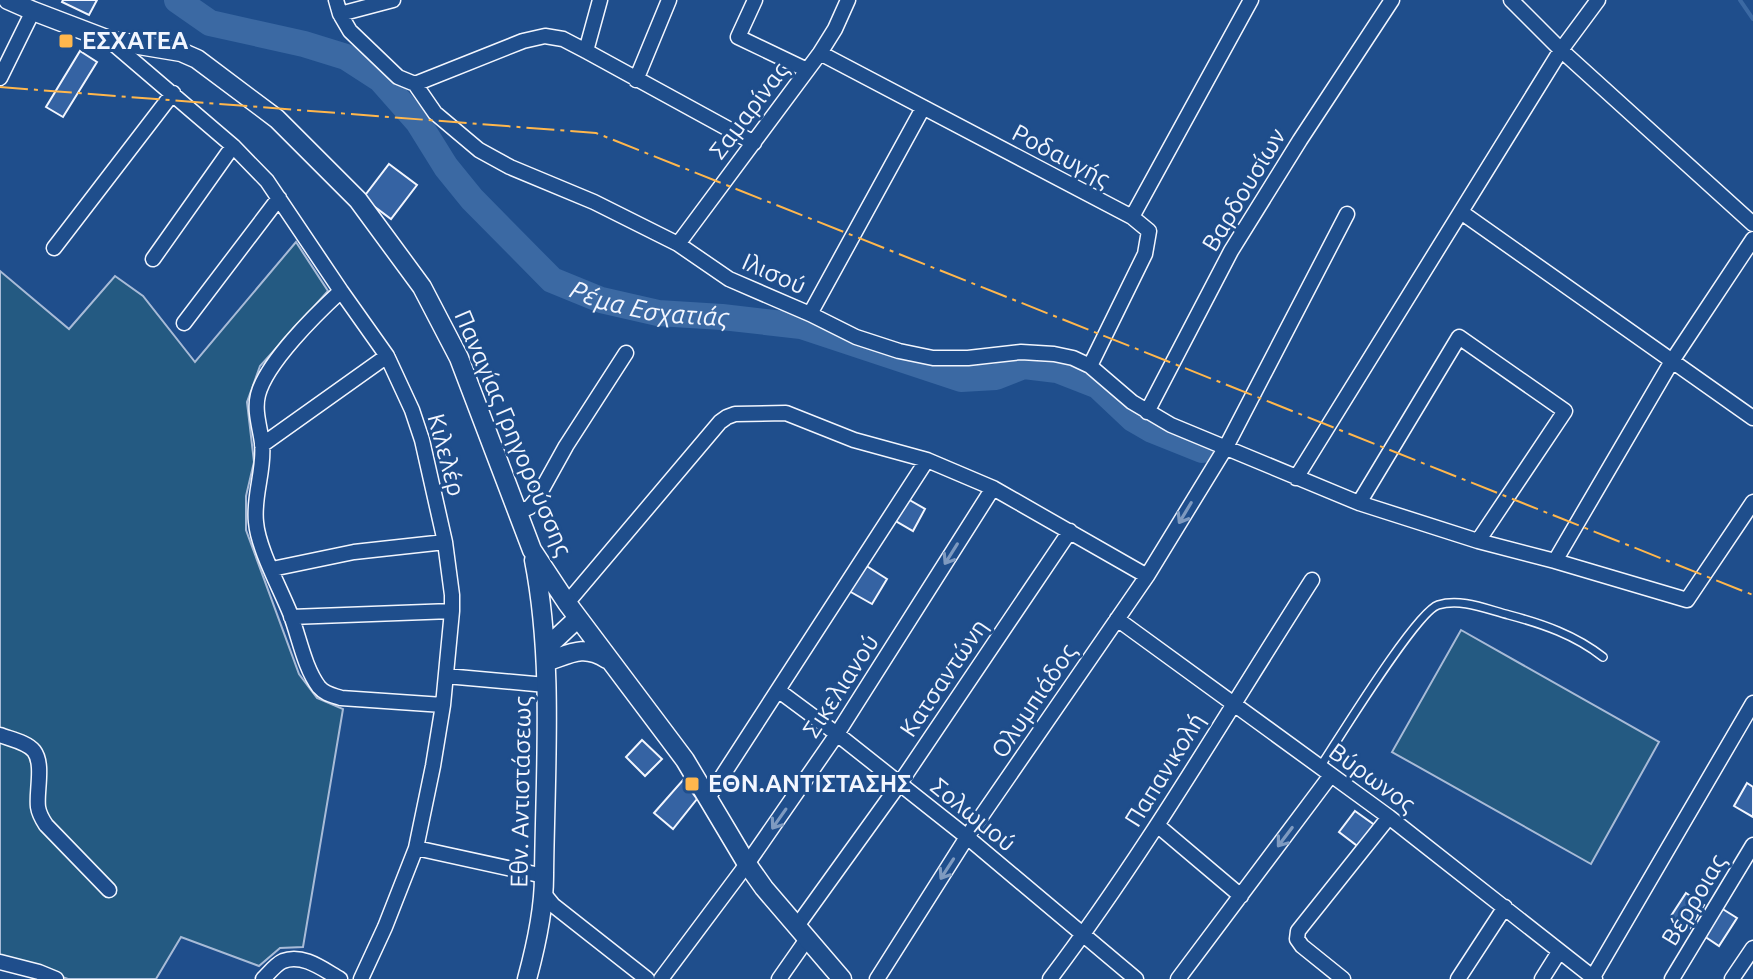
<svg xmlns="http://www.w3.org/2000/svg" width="1753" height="979" viewBox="0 0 1753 979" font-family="Ubuntu,sans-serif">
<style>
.green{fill:#245a82;stroke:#a8bbd7;stroke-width:2}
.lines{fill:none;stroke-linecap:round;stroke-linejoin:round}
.stream{stroke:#3b69a3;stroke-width:4}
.river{stroke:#3b69a3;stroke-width:26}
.building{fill:#3563a3;stroke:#f2f6ff;stroke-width:2}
.lane-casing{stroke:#f2f6ff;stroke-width:10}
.street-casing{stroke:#f2f6ff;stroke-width:17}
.secondary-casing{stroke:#f2f6ff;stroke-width:21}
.lane{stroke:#1f4e8c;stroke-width:7}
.street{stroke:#1f4e8c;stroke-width:14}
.secondary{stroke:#1f4e8c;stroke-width:18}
.power{stroke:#ffb74d;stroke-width:2;stroke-dasharray:28 6 4 6;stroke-linecap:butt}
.oneway{stroke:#7e9ac0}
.poi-dot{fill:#ffb74d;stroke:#1f4e8c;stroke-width:3}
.labels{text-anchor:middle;stroke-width:6;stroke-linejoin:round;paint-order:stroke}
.poi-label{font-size:24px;font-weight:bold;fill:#f2f6ff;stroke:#1f4e8c;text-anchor:start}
.street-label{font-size:24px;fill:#f2f6ff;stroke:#1f4e8c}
.water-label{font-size:26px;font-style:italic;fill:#f2f6ff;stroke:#1f4e8c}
</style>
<rect width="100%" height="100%" fill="#1f4e8c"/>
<path class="green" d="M296 242 328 291 260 366 247 402 254 462 246 496V530L299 674 317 698 343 709 303 947 280 948 259 966 181 937 156 979H68L0 955V271L69 329 115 276 143 296 195 362Z
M1461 630 1659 742 1591 864 1392 752Z"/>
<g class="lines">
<path class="stream" d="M1740 0 1753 19"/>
<path class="river" id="s1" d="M177 0 210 23 304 44 346 57 380 79 418 122 446 167 472 199 552 280 601 300 658 313 722 317 801 326 961 379 996 377 1024 366 1057 370 1098 386 1133 419 1152 430 1202 450"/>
</g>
<path class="building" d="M63 0H97L89 15 62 2Z
M80 51 97 62 63 117 46 107Z
M389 164 417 185 391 219 363 198Z
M906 498 925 509 913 531 894 520Z
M865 565 887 579 872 604 849 591Z
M642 740 662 759 645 776 626 757Z
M683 780 697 799 673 829 654 813Z
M1747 783 1753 787V817L1734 806Z
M1355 811 1376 826 1360 848 1339 832Z
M1686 893 1704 905 1690 928 1671 916Z
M1721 908 1737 918 1719 946 1704 936Z"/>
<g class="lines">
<defs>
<path id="lane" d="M1320 767C1338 740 1416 612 1438 605 1461 598 1486 609 1509 615 1543 624 1575 635 1603 657"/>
<path id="street" d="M336 0 340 14 350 31 398 77 415 84
M755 0 738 37 807 70
M1511 0 1561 50 1753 224
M340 14 393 0
M109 40 233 146 267 181 341 291 387 356 412 410 422 440 445 542 452 595V611L443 705 433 766 416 848 385 927 361 979
M586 51 600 0
M820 53 1132 217 1149 231 1145 254 1090 366
M0 78 33 11
M636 80 669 0
M415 84 435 113 479 150 510 167 594 202 678 244 729 279 810 314 856 337 899 351 933 358H968L1021 352 1054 354 1073 358 1090 366 1132 402 1171 425 1359 503 1478 541 1555 561 1687 600 1753 502
M415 84 523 41 545 36 563 39 586 51 754 143
M1461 212 1753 418
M1132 217 1251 0
M678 244 820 53 835 29 848 0
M54 248 173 93
M153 259 233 146
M341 291C316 314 266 363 258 395 254 411 260 427 262 443 265 470 253 495 256 522 258 548 280 588 290 613 299 636 304 667 319 687 325 694 332 695 341 698L443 705
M810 314 923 108
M184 323 279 198
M1147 412 1231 251 1300 140 1392 0
M262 445 387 356
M1296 478 1561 50 1598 0
M1359 503 1459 337 1565 411 1478 541
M518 512 530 507 536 500 566 446 626 353
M1555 561 1672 361 1753 239
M272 569 354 552 445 542
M567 603 720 422 727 417 735 414 786 413 854 440 927 460 993 488 1147 576
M291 617 452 611
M1117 619 1389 817 1595 979
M446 676 546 685
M779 691 837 734 967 837 1136 979
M0 735C10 739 27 742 34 751 44 764 36 792 38 807 39 814 42 819 46 825L109 890
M708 798 927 460
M1157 825 1241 896
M416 848 544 876
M544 894 553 905 647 979
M797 926 900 783 1070 531
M0 962 39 972 56 979
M1593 977 1753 703
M263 979C269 973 276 964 283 961 303 953 324 970 340 979
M661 979 747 864 837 734 993 488
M779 979 807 939
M877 979 967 837 1147 576 1226 447 1347 214
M1050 979C1146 852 1226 714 1312 580
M1178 979 1331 775
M1343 979 1302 946 1297 939 1298 931 1389 817
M1458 979 1505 907
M1542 979 1559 952
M1672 979 1753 845
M1732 979 1753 948"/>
<path id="secondary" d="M8 0 33 11 109 40 181 52 197 59 277 119 358 200 422 287 459 358 532 550 567 603 685 760 747 864 764 888 842 979
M546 648 578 618
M546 662C570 654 583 644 607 659
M527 979C536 946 544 910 544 876 545 772 554 662 534 560"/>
</defs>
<use href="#lane" class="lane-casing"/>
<use href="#street" class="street-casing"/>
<use href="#secondary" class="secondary-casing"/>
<use href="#lane" class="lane"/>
<use href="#street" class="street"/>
<use href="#secondary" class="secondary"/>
<path class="power" d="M0 87 596 133 1753 595"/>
</g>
<defs><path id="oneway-shaft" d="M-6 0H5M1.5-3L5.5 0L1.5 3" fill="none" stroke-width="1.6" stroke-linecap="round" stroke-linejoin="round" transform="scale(2)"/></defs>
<g class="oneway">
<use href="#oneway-shaft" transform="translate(1185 513) rotate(121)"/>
<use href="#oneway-shaft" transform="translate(951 554) rotate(122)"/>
<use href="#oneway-shaft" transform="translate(779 819) rotate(125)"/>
<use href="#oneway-shaft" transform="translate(1285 837) rotate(127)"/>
<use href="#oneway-shaft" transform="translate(947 869) rotate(123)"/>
</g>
<g class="poi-dot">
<rect x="58" y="33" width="16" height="16" rx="4"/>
<rect x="684" y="776" width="16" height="16" rx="4"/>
</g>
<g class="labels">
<g class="poi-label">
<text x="82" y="49">ΕΣΧΑΤΕΑ</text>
<text x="708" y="792">ΕΘΝ.ΑΝΤΙΣΤΑΣΗΣ</text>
</g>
<g class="street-label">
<text transform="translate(749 111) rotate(-53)" y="8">Σαμαρίνας</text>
<text transform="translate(1061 156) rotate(28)" y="8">Ροδαυγής</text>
<text transform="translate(1244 190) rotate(-59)" y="8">Βαρδουσίων</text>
<text transform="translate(774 274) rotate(24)" y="8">Ιλισού</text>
<text transform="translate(513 433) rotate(67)" y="8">Παναγίας Γρηγορούσσης</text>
<text transform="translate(446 455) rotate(75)" y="8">Κιλελέρ</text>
<text transform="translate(944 678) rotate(-56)" y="8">Κατσαντώνη</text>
<text transform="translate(841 686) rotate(-57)" y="8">Σικελιανού</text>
<text transform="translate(1034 701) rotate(-56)" y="8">Ολυμπιάδος</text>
<text transform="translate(1165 770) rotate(-58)" y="8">Παπανικολή</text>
<text transform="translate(1372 778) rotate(36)" y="8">Βύρωνος</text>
<text transform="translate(521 792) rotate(-89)" y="8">Εθν. Αντιστάσεως</text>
<text transform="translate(973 815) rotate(39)" y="8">Σολωμού</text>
<text transform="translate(1694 900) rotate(-59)" y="8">Βέρροιας</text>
</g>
<g class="water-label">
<text dy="9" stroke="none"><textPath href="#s1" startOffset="588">Ρέμα Εσχατιάς</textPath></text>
</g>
</g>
</svg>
